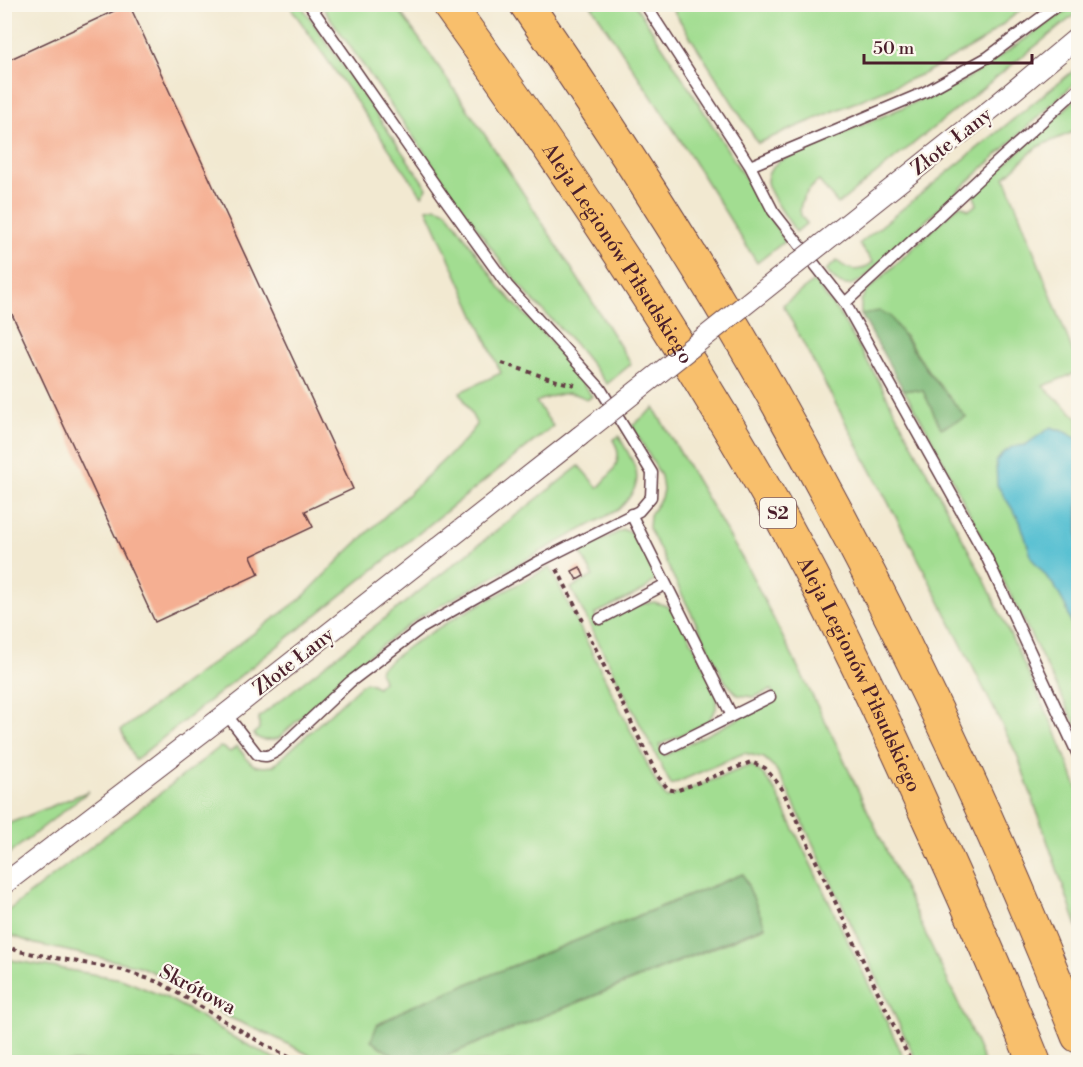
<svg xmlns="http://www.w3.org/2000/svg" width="1083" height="1067" viewBox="0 0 1083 1067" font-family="'Libre Bodoni',serif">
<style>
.green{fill:#a2dd91;stroke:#767e5e;stroke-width:1.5}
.forest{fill:#81bc7b;stroke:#666e53;stroke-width:1.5}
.water{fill:#56c0d2;stroke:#50707e;stroke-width:1.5}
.building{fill:#f5af92}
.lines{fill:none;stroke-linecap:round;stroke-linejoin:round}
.lane-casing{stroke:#633d44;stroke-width:13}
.street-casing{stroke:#633d44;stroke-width:22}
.highway-casing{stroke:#633d44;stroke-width:35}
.path{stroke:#633d44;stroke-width:4;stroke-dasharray:4.5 4.5;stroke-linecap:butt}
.lane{stroke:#fff;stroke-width:10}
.street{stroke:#fff;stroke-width:20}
.highway{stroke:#f8bf6c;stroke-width:33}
.street-bridge-casing{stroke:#633d44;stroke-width:22;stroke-linecap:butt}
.street-bridge{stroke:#fff;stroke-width:20}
.labels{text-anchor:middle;stroke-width:4.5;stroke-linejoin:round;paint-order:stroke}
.shield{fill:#fbf7ec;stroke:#7f6065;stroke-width:1.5}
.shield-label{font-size:18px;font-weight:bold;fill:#4a1f2b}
.street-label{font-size:20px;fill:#4a1f2b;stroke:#fbf7ec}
</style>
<rect width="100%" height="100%" fill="#fbf7ec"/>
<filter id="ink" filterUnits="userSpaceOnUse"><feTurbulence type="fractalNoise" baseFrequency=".0167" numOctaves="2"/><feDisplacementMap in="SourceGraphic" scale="12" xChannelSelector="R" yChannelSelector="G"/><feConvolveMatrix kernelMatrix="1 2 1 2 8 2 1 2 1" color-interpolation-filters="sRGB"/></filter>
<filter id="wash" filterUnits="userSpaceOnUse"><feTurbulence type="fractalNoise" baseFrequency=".008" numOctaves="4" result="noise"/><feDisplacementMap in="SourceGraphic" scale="24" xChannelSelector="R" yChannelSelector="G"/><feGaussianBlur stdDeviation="1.35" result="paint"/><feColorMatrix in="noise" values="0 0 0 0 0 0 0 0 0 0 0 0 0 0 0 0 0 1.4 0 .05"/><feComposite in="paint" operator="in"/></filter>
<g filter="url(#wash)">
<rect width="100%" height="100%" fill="#f2e9d1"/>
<path class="green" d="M289 5H301L427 188 422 196Z
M321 5H395C479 121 556 242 631 364L607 384 574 343 529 296 501 262Z
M591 5H635C688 82 734 163 785 241L757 263 681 141Z
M670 5H1027L979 43 925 73 758 143Z
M1075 5 1078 12 838 204 819 181C810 187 797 202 801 215 802 218 805 221 807 223L796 232C790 222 767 192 767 181 767 172 773 166 779 161L920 100 931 98 959 84Z
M1078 67V80L863 279C847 290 837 285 826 270L837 261C850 272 860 273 873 262L859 244Z
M1078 97V130L1037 147 1005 177 1078 365V372L1043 386 1078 418V729L929 433 903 389 923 391 941 427 965 417 930 374 905 336 861 314V301L866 292 958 206 961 205 969 210 977 204 974 196 975 192Z
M436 207 447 211 501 289 550 341 592 396 587 400C570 387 553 396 536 402L553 426 135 760 121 730 302 598 343 556 465 440 477 425 460 392 501 373 427 209Z
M814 281 840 315 876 376 985 581 1055 730 1078 790V929L1018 757 921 564 783 305Z
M654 408 749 570 834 739 968 1024 984 1062H917L783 781 775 768 764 758 744 753 671 785 571 588 593 576 580 551 623 530C626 531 630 531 633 533 643 538 656 570 655 580L644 590 595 614 597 625 641 604 654 602 667 606 679 616 717 692 716 709 707 723 659 745 664 756 776 700 771 690 754 697 738 695 725 681 649 528 650 515 661 498 663 490 661 476 632 426Z
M619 436C636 469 649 480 618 510L421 616 352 668 279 738C268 741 261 742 253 734L259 729V717L579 466 598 488C611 474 626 460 613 440Z
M550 567 658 786 667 798 751 765 764 775 776 792 906 1062H431L765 927 743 874 410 1007 377 1025 397 1058 416 1062H323L274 1037 228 1017 161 976 139 966 35 944 5 933V913L220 747 224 748 230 752 237 746C250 763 251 769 273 766L361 685 366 682 372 684 377 687 383 681 380 672 381 668 409 646 456 617Z
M89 791 5 857V825Z
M5 959 121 979 165 997 200 1016 229 1035 281 1062H5Z"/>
<path class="forest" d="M880 311 890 316 930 374 966 417 941 428 923 391 903 389 861 314Z
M743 874 765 926 431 1062H416L397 1058 371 1041 377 1025 410 1007Z"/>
<path class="water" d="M1051 427 1068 433 1078 439V644L1075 636 1066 607 1055 587 1032 559 1020 521 997 485 996 462 1003 453 1012 447 1025 445Z"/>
<g id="blocks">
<path class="building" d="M129 4 353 489 305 511 313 527 251 556 259 574 155 622 4 297V62Z
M580 567 584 576 577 580 572 571Z"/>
</g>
</g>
<g filter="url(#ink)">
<use href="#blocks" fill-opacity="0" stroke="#633d44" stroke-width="1.5"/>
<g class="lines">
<defs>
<path id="lane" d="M645 4 750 166 773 211 845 303 986 556 1078 755
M750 166 925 92 988 57 1059 4
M845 303 996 163 1078 89
M631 514 732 716
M600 619 666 584
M226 714 257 754C265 758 269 756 277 751L350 682 420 629 538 562 639 511 651 497 652 473 600 388 507 285 442 195 309 4
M666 749 770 697"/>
<path id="street" d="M823 243 994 107 1078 37
M4 884 226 714 580 436"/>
<g id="highway">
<path id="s1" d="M448 4C569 171 682 342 783 521 835 615 881 713 925 811 963 894 1000 977 1034 1062"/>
<path d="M526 4C607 122 686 243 757 367 880 582 987 806 1078 1036"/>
</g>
</defs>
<use href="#lane" class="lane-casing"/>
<use href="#street" class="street-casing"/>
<use href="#highway" class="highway-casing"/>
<path class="path" d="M502 363 557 381 575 385
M557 569 583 621
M587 631 657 775 668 789 676 791 751 762 765 768 781 787 911 1062
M4 945 18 951 122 970 161 983 265 1045 299 1062"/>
<use href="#lane" class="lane"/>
<use href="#street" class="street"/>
<use href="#highway" class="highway"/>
<defs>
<path id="street-bridge" d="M580 436 823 243"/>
</defs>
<use href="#street-bridge" class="street-bridge-casing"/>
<use href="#street-bridge" class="street-bridge"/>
</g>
</g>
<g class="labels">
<rect class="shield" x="760" y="498" width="36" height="30" rx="4.5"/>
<g class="shield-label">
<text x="778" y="519">S2</text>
</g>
<g class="street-label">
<text transform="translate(951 141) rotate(-38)" y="7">Złote Łany</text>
<text dy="7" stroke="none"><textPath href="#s1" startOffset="302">Aleja Legionów Piłsudskiego</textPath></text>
<text transform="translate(293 661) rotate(-38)" y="7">Złote Łany</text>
<text dy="7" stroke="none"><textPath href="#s1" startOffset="788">Aleja Legionów Piłsudskiego</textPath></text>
<text transform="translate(198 989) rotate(28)" y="7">Skrótowa</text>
</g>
</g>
<rect width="1083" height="1067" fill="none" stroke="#fbf7ec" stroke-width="24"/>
<path d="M864 54v9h168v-9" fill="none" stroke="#4a1f2b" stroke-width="3"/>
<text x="873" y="54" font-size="18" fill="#4a1f2b" stroke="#fbf7ec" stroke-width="4.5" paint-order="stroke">50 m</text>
</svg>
